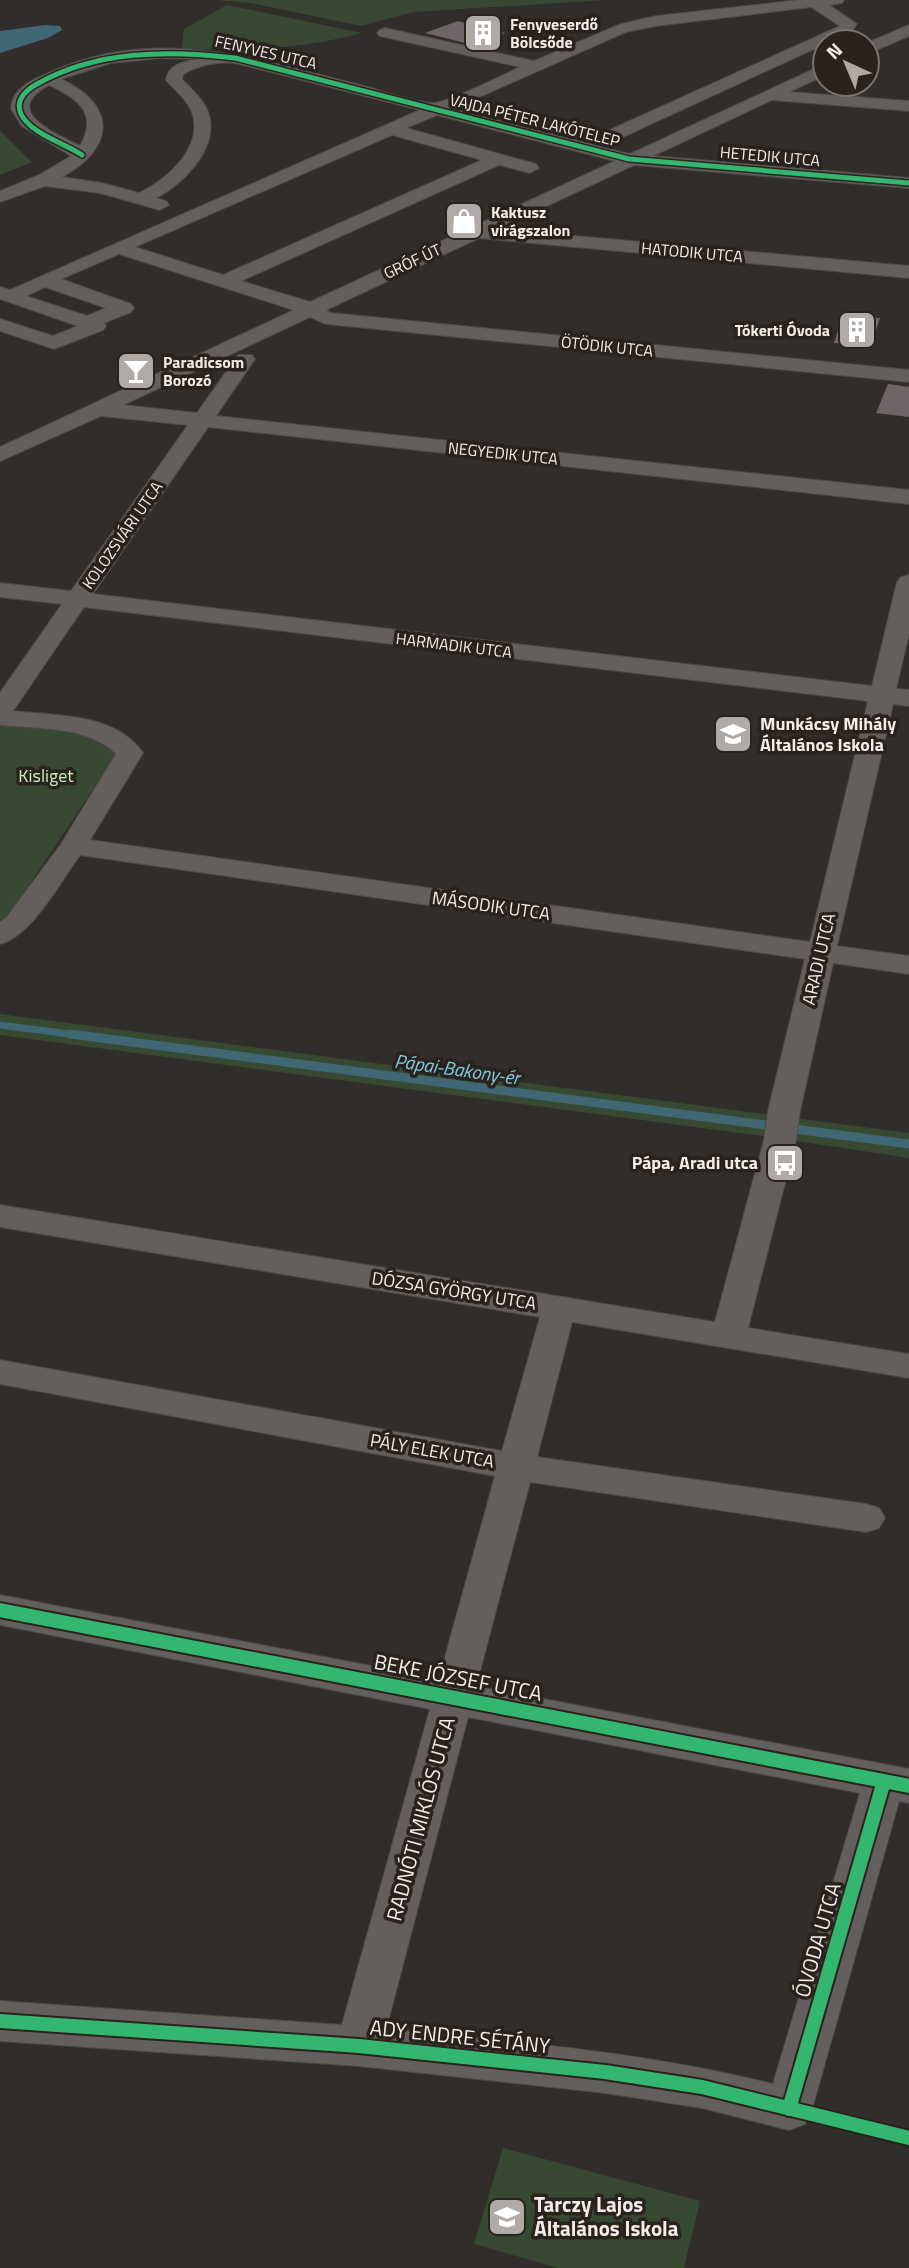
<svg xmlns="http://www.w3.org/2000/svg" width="909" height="2268" viewBox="0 0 909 2268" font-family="'Titillium Web',sans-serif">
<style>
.green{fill:#374931}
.water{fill:#3f6774}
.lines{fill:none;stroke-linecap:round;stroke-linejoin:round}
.stream-far1{stroke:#3f6774;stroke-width:7}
.stream{stroke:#3f6774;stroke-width:9}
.building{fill:#6e6566}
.street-casing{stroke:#4d4946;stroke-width:2}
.street{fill:#645f5c;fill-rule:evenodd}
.cycleway-far1-casing{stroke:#2a221d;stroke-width:8}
.cycleway-casing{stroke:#2a221d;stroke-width:18}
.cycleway-far1{stroke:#33b770;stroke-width:5}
.cycleway{stroke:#33b770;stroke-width:14}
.labels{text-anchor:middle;stroke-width:7;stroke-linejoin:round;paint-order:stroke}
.far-poi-label{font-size:16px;font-weight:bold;fill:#f3ede9;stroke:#2a221d;text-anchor:start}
.far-street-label{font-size:16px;fill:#f3ede9;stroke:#2a221d}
.poi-label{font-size:18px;font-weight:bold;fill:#f3ede9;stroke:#2a221d;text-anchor:start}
.park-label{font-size:18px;fill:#c7f0ba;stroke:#2a221d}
.street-label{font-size:18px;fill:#f3ede9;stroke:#2a221d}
.water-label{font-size:19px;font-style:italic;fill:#7fcde5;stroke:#2a221d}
.near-street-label{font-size:21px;fill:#f3ede9;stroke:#2a221d}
.near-poi-label{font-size:21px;font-weight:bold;fill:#f3ede9;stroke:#2a221d;text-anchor:start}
</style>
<rect width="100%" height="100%" fill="#312d2a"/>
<path class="green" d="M216 0H606L414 12 361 26 250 3Z
M227 5 362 33C300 50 246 50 182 49L184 29Z
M0 131 32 162 0 175Z
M0 725C43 728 85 723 116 755L5 921 0 925Z
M0 1014 909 1133V1158L777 1138 0 1035Z
M503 2148 700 2201 684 2268H558L474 2244Z"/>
<path class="water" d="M46 25 60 26 62 30 48 38 0 53V31Z"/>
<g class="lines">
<path class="stream-far1" d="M0 1025 84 1036"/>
<path class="stream" d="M70 1034 774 1126
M787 1128 909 1144"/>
</g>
<path class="building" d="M458 21 505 33 473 45 425 33Z
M843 315 880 318 871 346 834 343Z
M888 384 909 387V417L876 413Z"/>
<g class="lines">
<defs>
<path id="street" d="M799 0H844L842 3 829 5 857 24 851 32 601 147 630 154 825 64V75L789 92 909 101V111L772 100 653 156 909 178V188L634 165 498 229 909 266V278L479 238 326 310 331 313 909 370V382L326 324 310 317 123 405 197 413 238 355H252L255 359 216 416 909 490V504L208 427 93 594 872 686 897 582 901 577 909 575V633L896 689 909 690V706L893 704 837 946 909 956V974L833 963 800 1111 796 1140 748 1328 909 1354V1378L572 1322 537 1457 866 1504 879 1508 885 1518 879 1528 866 1532 530 1482 476 1686 909 1769V1803L899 1801 812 2109 805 2124 789 2130 702 2108 605 2093 359 2066 0 2041V2001L342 2025 430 1709 0 1625V1595L439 1679 495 1476 0 1384V1360L502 1451 540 1317 0 1227V1205L715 1322 764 1140 768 1111 805 959 80 855C60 882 33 935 0 944V922L6 918 61 844 116 754C89 726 37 729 0 725V693L62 604 0 597V583L71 591 188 425 101 416 0 461V447L294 310 119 254 61 279 131 304 134 308 131 312 104 323 106 326 103 330 54 349 0 331V319L53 336 78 326 0 299V287L10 290 420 110 235 63C220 61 196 65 183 75L182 79C193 91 208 103 210 120 215 152 182 185 156 198L166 201 169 205 160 210 100 193 45 186 0 202V191L39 175 71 156 22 126 11 109C12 87 34 79 51 72 155 24 260 60 364 86 386 92 409 101 431 103 443 105 505 74 520 67L380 36 377 33 380 30 385 28 534 61 621 24 656 16ZM811 7 840 26 583 142 452 109 626 32 656 26ZM161 58 198 59C184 62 169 63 166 80 174 90 186 98 191 110 206 146 167 180 139 193L102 183 62 177C115 148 118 106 61 79L111 63ZM49 85C77 98 99 113 80 146 55 133 0 111 49 85ZM437 115 615 161 310 302 241 281 499 165 530 173 539 168 536 164 406 128ZM392 135 482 160 223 275 135 247ZM45 287 106 308 87 316 26 296ZM84 607 868 701 810 942 90 840 143 753C116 713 56 716 13 711ZM468 1717 860 1793 773 2084C646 2052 516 2042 386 2029Z
M909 25V36L867 54V43Z"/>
</defs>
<use href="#street" class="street-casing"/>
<use href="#street" class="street"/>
<defs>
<path id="cycleway-far1" d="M82 155C64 143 31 134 21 114 15 100 26 90 37 84 97 50 169 50 235 58L629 159 909 183"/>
<path id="cycleway" d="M0 1610 909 1786
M0 2021 359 2046 605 2072 702 2087 909 2138
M789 2109 884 1781"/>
</defs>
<use href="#cycleway-far1" class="cycleway-far1-casing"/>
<use href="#cycleway" class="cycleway-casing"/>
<use href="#cycleway-far1" class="cycleway-far1"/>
<use href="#cycleway" class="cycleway"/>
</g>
<defs>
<symbol id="building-square" viewBox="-11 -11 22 22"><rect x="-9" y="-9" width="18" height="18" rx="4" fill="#afaaa6" stroke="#2a221d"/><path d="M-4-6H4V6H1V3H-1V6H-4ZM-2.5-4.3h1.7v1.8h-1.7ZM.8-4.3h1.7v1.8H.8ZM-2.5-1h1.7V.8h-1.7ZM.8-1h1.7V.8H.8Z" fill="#fff"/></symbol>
<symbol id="shop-square" viewBox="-11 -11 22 22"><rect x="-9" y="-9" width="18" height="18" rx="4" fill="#afaaa6" stroke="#2a221d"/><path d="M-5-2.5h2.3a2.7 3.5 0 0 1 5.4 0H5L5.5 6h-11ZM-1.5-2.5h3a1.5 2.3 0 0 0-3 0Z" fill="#fff"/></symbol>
<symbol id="bar-square" viewBox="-11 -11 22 22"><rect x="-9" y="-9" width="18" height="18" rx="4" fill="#afaaa6" stroke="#2a221d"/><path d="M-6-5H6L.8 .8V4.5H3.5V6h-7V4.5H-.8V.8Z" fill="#fff"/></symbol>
<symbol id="school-square" viewBox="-11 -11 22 22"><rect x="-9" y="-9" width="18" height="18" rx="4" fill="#afaaa6" stroke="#2a221d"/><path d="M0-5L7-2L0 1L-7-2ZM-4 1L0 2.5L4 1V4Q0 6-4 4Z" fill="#fff"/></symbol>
<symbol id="bus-square" viewBox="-11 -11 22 22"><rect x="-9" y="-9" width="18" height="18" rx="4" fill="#afaaa6" stroke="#2a221d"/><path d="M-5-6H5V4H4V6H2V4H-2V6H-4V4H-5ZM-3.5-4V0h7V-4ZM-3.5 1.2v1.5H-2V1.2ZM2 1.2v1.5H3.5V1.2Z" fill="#fff"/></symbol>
</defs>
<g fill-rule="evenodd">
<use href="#building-square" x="461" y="11" width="44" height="44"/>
<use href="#shop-square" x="442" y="199" width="44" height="44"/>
<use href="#building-square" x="835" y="308" width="44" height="44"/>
<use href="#bar-square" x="114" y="349" width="44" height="44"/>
<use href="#school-square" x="711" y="712" width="44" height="44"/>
<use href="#bus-square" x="763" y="1141" width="44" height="44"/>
<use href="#school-square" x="485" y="2195" width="44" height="44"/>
</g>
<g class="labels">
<g class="far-poi-label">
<text x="510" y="30">Fenyveserdő<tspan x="510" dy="18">Bölcsőde</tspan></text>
<text x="491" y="218">Kaktusz<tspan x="491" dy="18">virágszalon</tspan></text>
<text x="830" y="336" text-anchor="end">Tókerti Óvoda</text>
<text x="163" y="368">Paradicsom<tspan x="163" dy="18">Borozó</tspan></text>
</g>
<g class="far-street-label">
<text transform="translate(266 52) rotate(13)" y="6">FENYVES UTCA</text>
<text transform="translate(535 120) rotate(14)" y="6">VAJDA PÉTER LAKÓTELEP</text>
<text transform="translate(770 156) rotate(5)" y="6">HETEDIK UTCA</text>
<text transform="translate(692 252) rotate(5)" y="6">HATODIK UTCA</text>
<text transform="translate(412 261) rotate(-25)" y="6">GRÓF ÚT</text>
<text transform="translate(607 346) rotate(6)" y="6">ÖTÖDIK UTCA</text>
<text transform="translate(503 453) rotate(6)" y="6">NEGYEDIK UTCA</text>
<text transform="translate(122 535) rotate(-55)" y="6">KOLOZSVÁRI UTCA</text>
<text transform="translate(454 645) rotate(7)" y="6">HARMADIK UTCA</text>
</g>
<g class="poi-label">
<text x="760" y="730">Munkácsy Mihály<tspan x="760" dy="21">Általános Iskola</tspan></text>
<text x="758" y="1169" text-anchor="end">Pápa, Aradi utca</text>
</g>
<g class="park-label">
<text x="46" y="782">Kisliget</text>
</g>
<g class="street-label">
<text transform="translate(491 906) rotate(8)" y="6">MÁSODIK UTCA</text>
<text transform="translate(819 959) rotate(-77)" y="6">ARADI UTCA</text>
<text transform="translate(454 1291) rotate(9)" y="6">DÓZSA GYÖRGY UTCA</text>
<text transform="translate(432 1451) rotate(10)" y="6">PÁLY ELEK UTCA</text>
</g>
<g class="water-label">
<text transform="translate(457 1069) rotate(8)" y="7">Pápai-Bakony-ér</text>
</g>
<g class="near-street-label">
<text transform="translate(458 1678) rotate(11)" y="7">BEKE JÓZSEF UTCA</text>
<text transform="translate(421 1819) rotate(-75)" y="7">RADNÓTI MIKLÓS UTCA</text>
<text transform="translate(818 1940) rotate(-74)" y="7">ÓVODA UTCA</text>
<text transform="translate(460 2037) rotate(6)" y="7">ADY ENDRE SÉTÁNY</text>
</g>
<g class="near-poi-label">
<text x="534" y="2212">Tarczy Lajos<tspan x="534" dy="24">Általános Iskola</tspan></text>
</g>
</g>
<g transform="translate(846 63) rotate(316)"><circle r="33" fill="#2a221d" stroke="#7a736f" stroke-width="2"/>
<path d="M0-5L12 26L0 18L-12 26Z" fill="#afaaa6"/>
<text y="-10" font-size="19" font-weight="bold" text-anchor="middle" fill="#f3ede9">N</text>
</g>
</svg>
